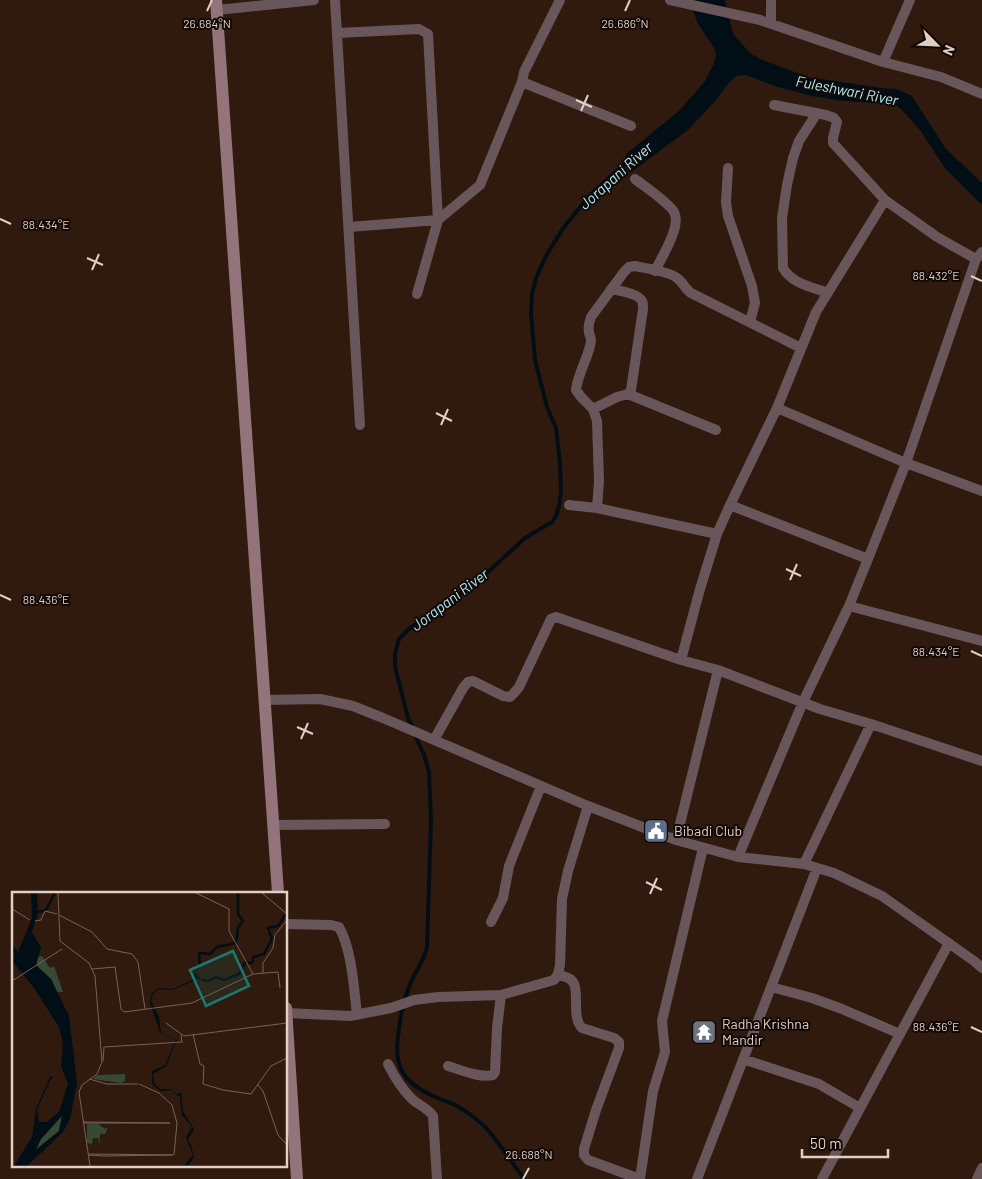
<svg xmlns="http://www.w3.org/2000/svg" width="982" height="1179" viewBox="0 0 982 1179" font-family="Barlow,sans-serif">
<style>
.water{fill:#000f15}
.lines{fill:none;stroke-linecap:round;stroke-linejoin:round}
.stream{stroke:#000f15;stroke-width:4}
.minor{stroke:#69565a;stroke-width:10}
.secondary{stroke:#92747a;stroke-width:12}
.ticks{fill:none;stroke:#dfcfc7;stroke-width:2}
.labels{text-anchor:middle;stroke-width:4;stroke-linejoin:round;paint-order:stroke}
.poi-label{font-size:14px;fill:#dfcfc7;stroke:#110804;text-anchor:start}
.water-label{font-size:15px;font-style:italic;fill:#abedfe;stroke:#110804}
.inset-river{fill:none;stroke:#000f15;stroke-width:2.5}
.inset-road{fill:none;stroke:#766257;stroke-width:1}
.view{fill:#197a72;fill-opacity:0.15;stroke:#197a72;stroke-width:2.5}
.inset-edge{fill:none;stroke:#dfcfc7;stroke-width:2.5}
.ticks-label{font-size:12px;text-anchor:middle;fill:#dfcfc7;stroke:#110804;stroke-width:4;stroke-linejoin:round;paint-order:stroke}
</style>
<rect width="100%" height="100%" fill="#301a0d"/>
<path class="water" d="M690 0H725L733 34 751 54 765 61 808 77 881 88 895 89 906 93 912 96 946 149 982 183V205L945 168 920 130 905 113 896 105 886 101 876 103 844 101 812 96 775 86 746 75 736 76 729 83 715 101 688 130 630 173 625 155 680 110 705 81 714 63 716 53 714 48 697 22Z"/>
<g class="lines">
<path class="stream" d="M413 728 408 718 395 667V653L399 639 409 629 451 599 474 585 525 538 552 522 556 516 559 506 561 491 560 463 556 428 547 407 535 360 531 313 532 294 536 278 546 256 564 227 590 195 629 160
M415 735 424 755 429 772 431 820 427 947C425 958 418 967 413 978 405 994 401 1011 399 1029 393 1064 400 1081 433 1096 441 1100 450 1102 457 1106 466 1111 475 1118 482 1124 487 1128 491 1134 495 1139 505 1152 514 1165 524 1179"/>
<path class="minor" d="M335 0 360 425
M670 0 760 20 883 62 941 77 982 94
M771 0V24
M217 10 314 0
M338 33 419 29 428 34 438 220 349 227
M883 62 910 0
M522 82 631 126
M774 105 826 115 834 118 837 122 833 138V143L885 200 937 237 976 259
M817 113 799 141 793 158 787 185 782 218 783 268C792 284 812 287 828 293
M728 168 726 202 728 216 752 286 755 303 750 322
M635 179C644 186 669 203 674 212 682 226 661 258 655 271
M417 294 438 220 480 185 522 82 524 72 560 0
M628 394 716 430
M777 408 906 463 982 491
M593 409 617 397 628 394 631 390 643 309C643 308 643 301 642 301 638 293 619 291 611 289
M569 505 597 508 717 534
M730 505 868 559
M597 508 599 481 597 421 593 409 581 397 576 390C577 375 591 352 591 340 591 337 589 335 589 332 588 327 589 322 591 317L624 272 629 267 635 266C644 268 671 272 677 278 683 282 685 289 691 293L801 348
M849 606 982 641
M681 660 700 589 717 534 730 505 777 408 816 312 885 200
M265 700 320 699 353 706 383 718 588 806 676 840 738 857 804 864 834 873 882 896 974 961 982 968
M434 740 463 688 468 682 473 681 503 696 510 697 514 693 519 687 551 619 556 617 681 660 718 670 820 709 871 724 982 761
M274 825 385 824
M676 840 718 670
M738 857 803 702 849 606 868 559 906 463 976 259 982 252
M804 864 871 724
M491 922 503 898 509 866 541 786
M286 924 331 925 339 927C352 950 354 989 357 1015
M558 974C562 976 567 977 570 979 582 987 570 1016 582 1028L614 1038 619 1042V1048L596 1110 584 1149V1155L588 1160 640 1179 653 1091 665 1052 662 1021 703 848
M771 987 812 998 842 1009 900 1034
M287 1013 350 1016 391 1008 414 1000 438 997 501 995 554 980 558 974 560 965 562 899 568 871 588 806
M743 1059 819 1084 860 1108
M388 1064C394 1076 401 1088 411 1098 418 1105 428 1108 433 1116L437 1179
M448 1066C461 1070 479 1078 493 1075L495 1072 497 1028 501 995
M697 1179 817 868
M822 1179 949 943
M977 1179 982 1168"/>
<path class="secondary" d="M216 0 278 893
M286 1008 297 1179"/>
</g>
<path class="ticks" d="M207 11 212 0M625 11 630 0M576 100 592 107M581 111 588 95M0 219 11 224M87 258 103 265M92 270 99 254M971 276 982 281M436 413 452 421M441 425 448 409M786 569 801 576M790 580 797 564M0 595 11 600M971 651 982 656M297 727 313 734M301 739 308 723M646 882 662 890M650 894 657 878M971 1027 982 1032M523 1179 529 1168"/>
<defs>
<symbol id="civic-square" viewBox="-11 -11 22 22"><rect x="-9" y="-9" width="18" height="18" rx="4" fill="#5c6f8a" stroke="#110804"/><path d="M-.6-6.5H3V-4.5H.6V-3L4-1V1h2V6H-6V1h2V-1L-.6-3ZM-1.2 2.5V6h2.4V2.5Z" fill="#fff"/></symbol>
<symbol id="temple-square" viewBox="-11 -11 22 22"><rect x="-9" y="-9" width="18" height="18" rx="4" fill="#6b7280" stroke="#110804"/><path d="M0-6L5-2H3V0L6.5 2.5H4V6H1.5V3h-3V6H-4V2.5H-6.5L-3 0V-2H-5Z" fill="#fff"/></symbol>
</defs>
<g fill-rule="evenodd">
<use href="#civic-square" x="642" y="817" width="28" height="28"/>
<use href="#temple-square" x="690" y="1018" width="28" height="28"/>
</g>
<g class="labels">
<g class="poi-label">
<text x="674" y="836">Bibadi Club</text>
<text x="722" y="1029">Radha Krishna<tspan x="722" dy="16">Mandir</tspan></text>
</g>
<g class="water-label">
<text transform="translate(847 91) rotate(11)" y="5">Fuleshwari River</text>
<text transform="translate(616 176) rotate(-42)" y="5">Jorapani River</text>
<text transform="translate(450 600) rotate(-37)" y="5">Jorapani River</text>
</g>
</g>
<g transform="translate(12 892)">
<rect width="275" height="275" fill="#301a0d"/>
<path d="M30 64 38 76 42 74 51 100H45L39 87 25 75 24 65ZM113 182V189L109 191 81 187 85 183ZM50 223 47 239 23 258 29 247ZM75 232H86L93 237 96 235 93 242H88L87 253 86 246H81L80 252 75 251Z" fill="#354a35"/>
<path d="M19 1H25L26 22 20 40 29 56 24 73 39 87 57 124 65 191 58 227 51 240 15 274H2L20 245 24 217 38 185 41 184 34 196 39 193 34 197 25 218 27 230H35L47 220 56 192 49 174 51 152 47 135 22 96 0 69V53L6 60 20 26ZM50 224 47 239 24 258 29 247ZM189 72 183 80 190 88 185 87 182 89 160 98 147 97 141 102 139 109 147 125 149 141 165 148 154 174 141 182 142 191 148 197H160L164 202 169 201 171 220 182 237 176 248 179 253 182 265 177 273 172 274 181 263 174 245 180 235 170 223 168 204 164 203 160 198 149 199 142 194 140 190V179L153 173 164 148 148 141 138 110 140 101 147 96 160 97 181 88 183 79Z" fill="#000f15" fill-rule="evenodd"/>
<path class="inset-river" d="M23 21 34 18 43 1M236 71 241 70V65L252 62 260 47 256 36 266 34 274 22M188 72 187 61 198 62 205 55 224 51 226 35 231 29 226 22V1M190 88 196 89 204 85 212 88 227 82 234 69"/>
<path class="inset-road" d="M46 1 48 49 77 71 83 84 90 170 85 182 70 193 67 200 78 274M184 1 217 17V39L241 82M250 1 275 22M0 17 18 28M47 23 80 40 95 57 120 62 126 70 133 117M23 29 29 28 33 19 45 22M80 77 103 75 109 117 112 120 180 111 241 82M266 80 268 96M251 81V71L261 56 263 43 275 28M241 82 266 80M0 89 50 57M154 131 172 144 275 131M181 142 188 172 192 174 191 192 211 198 239 202 259 174 275 166M91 169 92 155 170 150 169 143M77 187 95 192H126M127 192 147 201 160 213 165 231 162 263M245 192 251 199 266 243 275 253M71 230 158 231H72M76 263 93 264 161 263 77 262"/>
<path class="view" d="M221 59 237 94 194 114 178 78Z"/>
<rect width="275" height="275" class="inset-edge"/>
</g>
<g class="ticks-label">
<text x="207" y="28">26.684°N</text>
<text x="625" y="28">26.686°N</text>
<text x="46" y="229">88.434°E</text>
<text x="936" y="280">88.432°E</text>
<text x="46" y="604">88.436°E</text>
<text x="936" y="656">88.434°E</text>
<text x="936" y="1031">88.436°E</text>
<text x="529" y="1159">26.688°N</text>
</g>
<g transform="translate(937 45) rotate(114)" stroke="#110804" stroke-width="4" paint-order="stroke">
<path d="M0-4L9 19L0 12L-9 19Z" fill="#dfcfc7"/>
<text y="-8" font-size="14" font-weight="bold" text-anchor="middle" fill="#dfcfc7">N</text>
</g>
<path d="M802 1149v8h86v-8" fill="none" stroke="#dfcfc7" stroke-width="2.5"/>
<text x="810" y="1149" font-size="15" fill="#dfcfc7" stroke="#110804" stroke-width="4" paint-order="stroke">50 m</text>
</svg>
